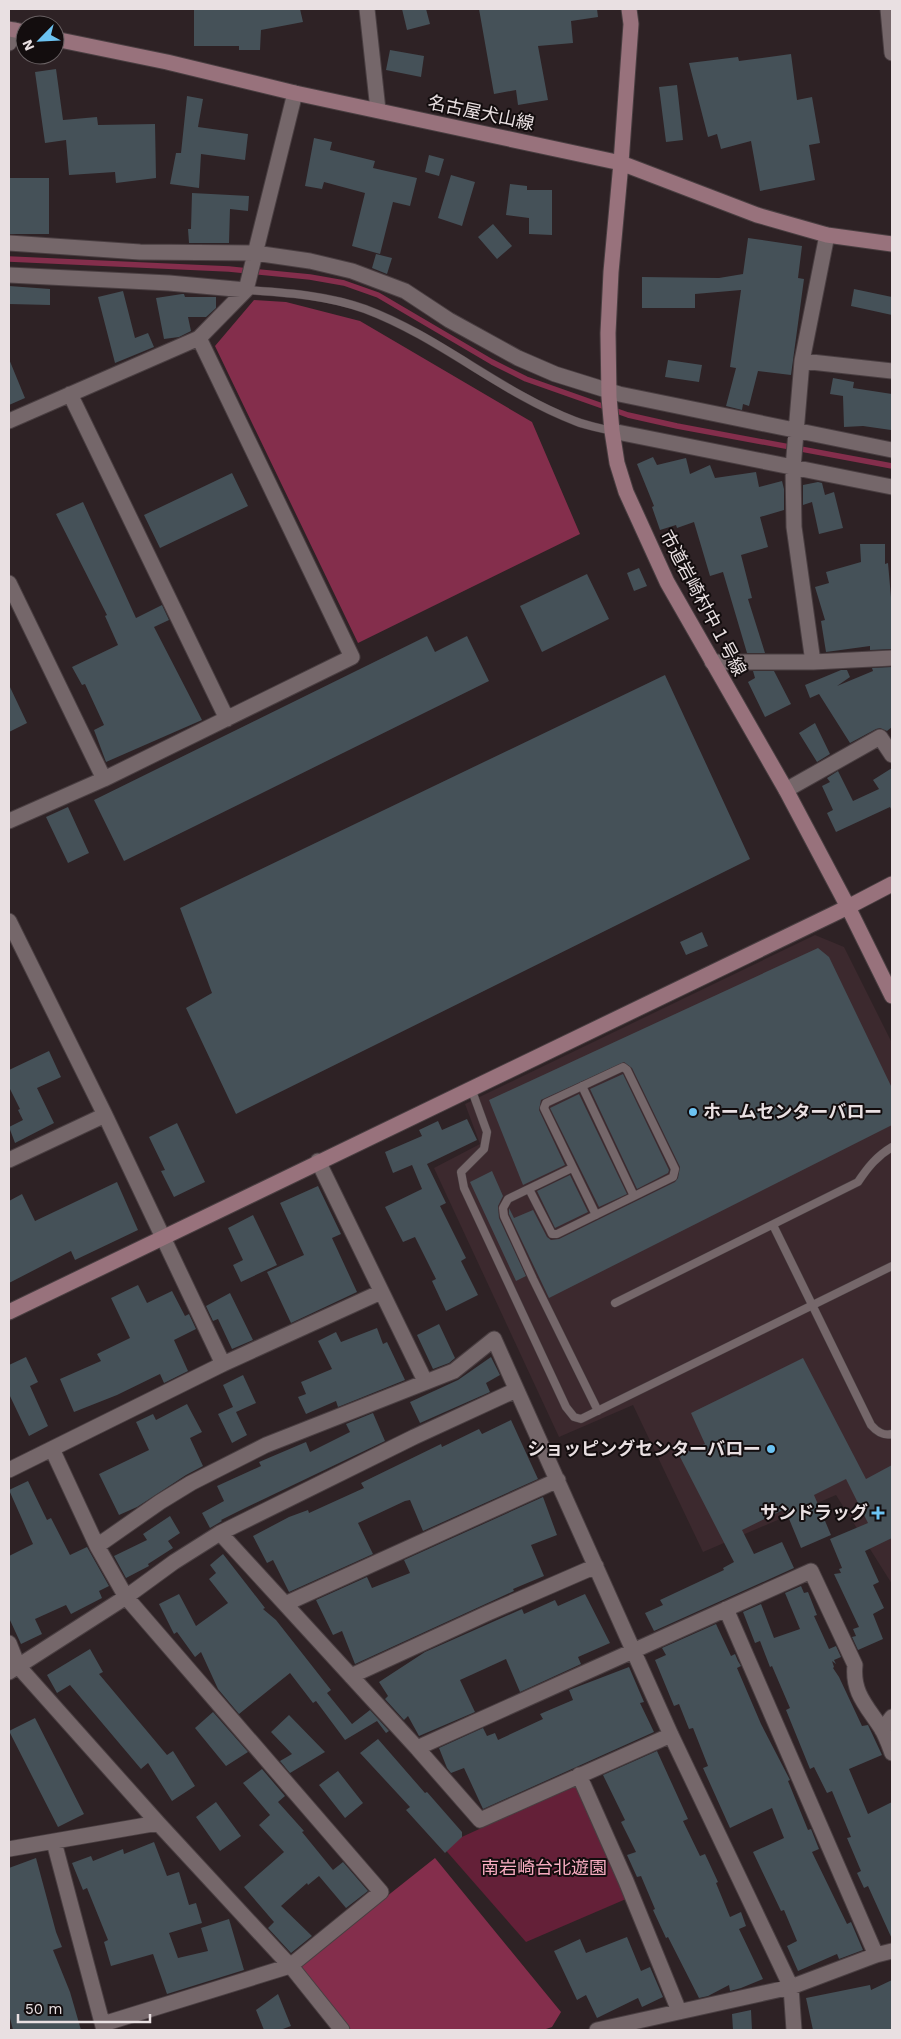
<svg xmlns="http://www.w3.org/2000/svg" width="901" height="2039" viewBox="0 0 901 2039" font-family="'Work Sans','Noto Sans JP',sans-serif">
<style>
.built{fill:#3c292e}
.green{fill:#642038}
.water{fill:#842e4c}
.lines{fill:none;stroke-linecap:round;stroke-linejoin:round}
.stream{stroke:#842e4c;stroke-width:5.5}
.building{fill:#455158}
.lane-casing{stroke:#493e41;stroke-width:9}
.street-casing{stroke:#493e41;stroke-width:17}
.secondary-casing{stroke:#493e41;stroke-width:17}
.lane{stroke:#75676a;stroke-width:8}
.street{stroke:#75676a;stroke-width:15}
.secondary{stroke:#98727c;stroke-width:15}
.poi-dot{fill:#6cc3f2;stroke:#130d0e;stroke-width:2}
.labels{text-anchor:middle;stroke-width:4;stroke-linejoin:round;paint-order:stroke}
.street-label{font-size:18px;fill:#e9e0e2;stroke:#130d0e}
.poi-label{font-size:18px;font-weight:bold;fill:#e9e0e2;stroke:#130d0e;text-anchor:end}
.park-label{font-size:18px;fill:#f7acc0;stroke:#130d0e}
</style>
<rect width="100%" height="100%" fill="#2e2225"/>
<path class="built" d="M815 935 844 947 892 1043V1584L836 1495 703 1552 633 1405 559 1437 434 1168 480 1144 465 1104Z"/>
<path class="green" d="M578 1784 626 1899 526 1942 442 1846Z"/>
<path class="water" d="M254 300 286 302 360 321 532 422 580 534 358 643 215 346Z
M435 1858 561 2012 552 2027 543 2030H345L294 1970Z"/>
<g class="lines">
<path class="stream" d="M9 259 229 269 310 277 344 283 378 295 492 362 526 379 628 415 677 426 892 466"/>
</g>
<path class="building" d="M194 9H300L303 22 261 30 260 50H239V46H194Z
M402 9H426L430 24 407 30Z
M479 9H597L598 17 571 21 573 43 538 46 548 100 518 105 516 90 494 94Z
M390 50 424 56 421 77 386 70Z
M791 54 797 100 812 97 820 143 809 145 815 180 760 191 751 141 721 149 717 134 708 137 689 63 738 57 739 61Z
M56 69 63 120 97 117 98 125 155 124 156 178 116 183 115 172 69 175 66 140 45 143 35 72Z
M677 85 683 140 666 142 659 87Z
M187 96 203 99 198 127 248 134 245 160 201 154 199 188 170 184 176 153H181Z
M314 138 332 142 330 150 375 161 373 168 417 178 410 206 393 202 380 254 352 246 365 193 324 182 322 189 305 186Z
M429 155 444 159 439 176 425 172Z
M451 175 475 182 462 226 438 218Z
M9 178H49V234H9Z
M510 184 527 186V190H552V235L529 234V218L506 215Z
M192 193 249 196 248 211 230 209 229 243H189L188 229H191Z
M493 224 512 246 497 259 478 237Z
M748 238 802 246 798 278 804 279 791 375 758 371 749 406 743 404 742 410 726 406 736 368 730 367 741 290 695 294V308H642V277L719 278 743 274Z
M376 254 392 258 387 274 372 268Z
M9 286 50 289V305L9 304Z
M854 289 892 297V315L851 306Z
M123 291 135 338 148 333 154 347 115 363 98 297Z
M182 294H184L185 297H216V308L206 317H188L191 331 179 337 164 339 156 298Z
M9 359 25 398 9 405Z
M668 360 702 365 699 382 665 377Z
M833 378 854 382 853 388 892 394 891 430 863 426 844 427 843 396 830 394Z
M653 457 657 465 686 458 690 474 710 465 715 478 756 472 759 487 782 481 784 489V510L760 517 768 547 741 555 752 598 748 599 765 653H747L723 572 710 576 694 522 677 528 676 525 660 530 652 507 654 506 637 464Z
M232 473 248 506 160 548 144 515Z
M818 482 822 483 825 495 834 492 843 528 819 534 812 502 803 505V485Z
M83 502 136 618 162 605 169 620 154 627 202 720 106 762 94 730 104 725 85 684 82 685 72 667 118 645 105 616 107 615 56 514Z
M860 544H885V564L888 563 892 609V649L870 650V646L826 652 821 621 825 620 815 587 829 583 826 572 861 562Z
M639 568 647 586 634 591 627 573Z
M587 574 609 619 542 652 520 606Z
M427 636 435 652 467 636 489 681 124 861 94 800Z
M892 667V727L887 731 880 728 876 729 850 743 819 694 810 698 805 685 841 670H847L850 677 837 686 873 671 872 668Z
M753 671H774L791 704 765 717 748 682 755 678Z
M665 675 750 859 236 1114 186 1008 212 993 180 908Z
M9 685 27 723 9 732Z
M815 723 830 754 817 762 799 733Z
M892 768V811L890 807 836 832 827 813 833 810 822 786 830 782 827 778 838 771 853 801 879 789 873 780Z
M68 807 89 853 68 863 46 817Z
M702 932 708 946 686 955 680 942Z
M818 948 829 957 892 1088V1125L549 1298 509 1214V1208L514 1218 533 1210 530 1204 547 1237 551 1240 559 1239 675 1182 678 1178 680 1167 632 1068 624 1062 541 1100 539 1110 565 1165 523 1185 489 1100Z
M49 1051 61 1077 37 1088 54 1123 15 1143 9 1127 23 1120 18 1110 20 1109 9 1087V1070Z
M623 1074 669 1170 668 1173 637 1189 590 1089Z
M579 1094 627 1194 599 1207 550 1108Z
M467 1119 477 1140 427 1164 446 1203 440 1206 466 1258 461 1261 478 1295 446 1311 432 1281 436 1279 415 1237 403 1242 385 1207 422 1189 412 1165 393 1173 385 1152 422 1136 419 1130 438 1121 442 1130Z
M177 1123 205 1182 174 1197 161 1171 165 1170 149 1137Z
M492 1171 503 1196 498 1206 499 1218 526 1276 516 1281 470 1182Z
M570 1175 588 1212 555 1228 537 1191Z
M117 1182 138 1230 75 1260 71 1251 9 1283V1201L22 1194 35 1221Z
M318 1186 341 1234 332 1238 357 1292 291 1323 267 1272 304 1255 280 1203Z
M253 1215 277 1265 241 1282 233 1265 243 1260 228 1228Z
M138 1285 147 1303 172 1291 185 1316 189 1314 196 1329 174 1340 188 1371 164 1383 160 1374 117 1395 74 1412 60 1379 101 1361 97 1354 130 1338 111 1298Z
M230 1293 253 1340 232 1349 218 1319 213 1321 206 1306Z
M439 1324 455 1358 449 1363 433 1369 417 1335Z
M377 1328 383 1344 387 1342 405 1380 338 1407 336 1401 306 1414 298 1397 306 1394 301 1382 332 1369 318 1341 336 1332 341 1342Z
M26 1357 38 1382 30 1386 48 1426 29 1436 9 1394V1365Z
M491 1357 500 1375 486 1383 490 1392 420 1423 410 1402 458 1380Z
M803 1358 866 1479 892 1465V1538L865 1551 879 1582 873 1585 884 1608 873 1614 883 1639 858 1650 852 1637 856 1636 853 1629 859 1627 834 1574 841 1573 839 1569 842 1568 830 1539 868 1523 846 1479 814 1495 831 1535 801 1548 785 1509 742 1530 754 1554 782 1542 794 1568 654 1631 645 1613 663 1605 660 1600 724 1570 723 1568 734 1562 679 1455 705 1444 691 1413Z
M243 1375 256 1403 236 1412 247 1435 232 1443 218 1414 233 1407 223 1385Z
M187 1404 202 1432 190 1438 203 1466 186 1475 137 1507 119 1515 99 1474 149 1450 136 1422 153 1414 156 1420Z
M373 1413 385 1441 245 1508 221 1520 222 1521 210 1528 202 1513 224 1501 217 1486 261 1466 259 1462 306 1442 310 1452 350 1432 346 1424Z
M511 1420 538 1479 423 1531 410 1500 405 1501 358 1523 373 1554 289 1592 273 1560 267 1563 253 1536 289 1517 308 1510 309 1513 364 1488 361 1483 441 1444 442 1447 479 1429 482 1434Z
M28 1481 47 1520 51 1518 70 1555 87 1547 109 1586 99 1591 102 1598 71 1614 66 1605 35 1619 42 1634 21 1644 9 1618V1556L33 1544 9 1490Z
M543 1497 557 1535 531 1545 544 1576 513 1589 514 1591 355 1664 342 1631 333 1635 316 1600 367 1577 372 1588 410 1573 404 1560Z
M170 1516 180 1533 168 1541 173 1548 148 1564 149 1566 126 1578 114 1556 147 1540 143 1534Z
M223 1554 265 1608 263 1609 276 1620 331 1690 327 1693 352 1724 370 1710 389 1731 386 1733 377 1721 345 1740 316 1701 313 1703 290 1673 239 1714 218 1689 201 1652 195 1657 177 1632 174 1634 159 1604 179 1594 196 1626 228 1603 209 1579 216 1573 210 1565Z
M801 1586 804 1593 808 1592 817 1615 814 1616 829 1649 836 1646 841 1657 834 1660 836 1664 832 1661 834 1667 833 1668 839 1677 862 1726 868 1725 882 1755 849 1769 868 1814 892 1802V1939L868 1886 864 1888 857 1873 861 1871 847 1838 851 1837 832 1791 827 1793 814 1767 810 1769 786 1710 790 1708 772 1666 770 1667 760 1641 755 1643 743 1612 761 1604 774 1638 800 1629 785 1593Z
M585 1594 610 1643 578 1657 581 1664 520 1692 506 1659 460 1680 475 1712 419 1736 408 1716 404 1720 385 1699 388 1696 379 1682 425 1652 522 1609 524 1614 555 1600 558 1606Z
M716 1624 731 1656 735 1654 738 1661 741 1666 737 1668 761 1724 790 1780 788 1781 808 1830 811 1829 819 1849 812 1852 847 1924 851 1922 863 1950 839 1959 837 1954 798 1971 787 1946 797 1941 784 1910 781 1911 753 1852 784 1838 772 1808 730 1828 703 1768 708 1766 693 1728 689 1729 679 1704 674 1706 655 1660 666 1655 662 1648Z
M90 1649 103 1672 99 1674 167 1755 173 1751 195 1786 172 1801 148 1763 141 1769 70 1685 57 1693 47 1675Z
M629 1667 644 1702 640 1703 654 1732 483 1809 464 1768 451 1773 447 1768 439 1748 483 1728 487 1736 495 1733 498 1740 543 1719 540 1714 573 1700 569 1690Z
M213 1712 248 1752 226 1766 195 1728Z
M289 1715 325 1752 290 1773 280 1761 292 1754 271 1732Z
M35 1718 84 1814 58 1827 9 1731Z
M378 1739 425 1793 427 1792 462 1832V1837L445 1853 406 1810 410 1807 360 1753Z
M657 1751 688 1819 683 1821 700 1856 705 1854 718 1882 716 1883 730 1917 741 1912 746 1926 739 1929 763 1979 741 1988 730 1991 729 1985 708 1996 699 1998 668 1937 666 1938 653 1910 655 1909 641 1876 637 1877 627 1855 636 1852 621 1822 625 1820 603 1775Z
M262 1769 285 1796 278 1802 304 1831 302 1832 333 1870 343 1862 368 1891 346 1908 319 1876 308 1885 307 1883 281 1906 312 1936 291 1953 268 1928 274 1922 244 1887 284 1852 259 1825 270 1815 243 1783Z
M338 1771 363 1803 345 1818 319 1785Z
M216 1802 241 1836 220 1851 196 1817Z
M154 1842 167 1876 179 1872 189 1905 196 1903 202 1923 169 1933 178 1958 208 1951 201 1928 229 1919 244 1970 167 1994 153 1954 111 1966 104 1942 108 1940 87 1888 83 1890 72 1863 91 1856 93 1861 123 1849 124 1854Z
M36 1858 56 1932 62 1947 53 1950 70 1992 81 2030H13L9 2014V1868Z
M627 1937 641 1971 650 1967 663 1997 642 2007 638 1998 597 2018 586 1995 577 2000 554 1951 580 1939 586 1953Z
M892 1980V2030H813L806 1998 870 1985 871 1990Z
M278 1994 291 2026 280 2030H264L256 2010Z
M751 2010 752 2030H733L732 2014Z"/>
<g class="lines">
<defs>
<path id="lane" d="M246 290C287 293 326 295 365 309 440 337 501 393 575 421 587 426 600 428 612 431
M582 1086 634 1196
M471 1088 487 1132 484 1149 461 1172 464 1188 566 1407 574 1417 581 1419 892 1266
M572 1168 508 1199 503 1208 504 1216 533 1279 598 1411
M529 1189 550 1230 552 1234H557L673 1177 675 1169 627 1070 623 1067 546 1103 544 1108 596 1215
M773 1225 871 1425C877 1432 883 1436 892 1434
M615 1303 858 1182C868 1167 877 1156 892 1147"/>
<path id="street" d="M367 9 378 110
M888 9 892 53
M9 43 15 30
M9 243 140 252 255 253 310 261 352 271 405 291 449 320 518 358 555 374 619 394 892 450
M9 275 169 283 246 290
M802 361 892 371
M70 394 227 719
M9 421 199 338 246 290 295 93
M612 431 892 487
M9 583 104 779
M712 662H813L892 658
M813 662 794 527 793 468 802 361 827 235
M786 790 880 737 892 755
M9 821 104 779 352 657 199 338
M9 921 105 1115 223 1364
M9 1160 105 1115
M318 1161 425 1381
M52 1449 97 1546 126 1597 381 1892 290 1966 103 2024
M9 1470 223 1364 381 1292
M220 1533 417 1748 480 1820 671 1735
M97 1546 160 1502 191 1483 266 1445 454 1371 494 1339 671 1735 791 1987 794 2030
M285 1604 558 1480
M726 1609 876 1955
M9 1643 18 1666 158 1823 294 1970 342 2030
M9 1672 126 1597 174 1562 220 1533 414 1437 516 1390
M351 1676 488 1613 596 1566
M882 1730 892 1717
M417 1748 811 1571 855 1665C852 1693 867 1706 881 1728 886 1736 889 1745 892 1753
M579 1775 626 1881 679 2011
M54 1842 104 2030
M9 1849 158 1823
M597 2030 791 1987 876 1955 892 1951"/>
<path id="secondary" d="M629 9 631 24 621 163 611 272 608 333 609 397 612 431 617 463 626 492 667 582 786 790 848 907 892 996
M9 29 25 32
M55 39 167 62 295 93 621 163 757 215 827 235 892 244
M9 1312 848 907 892 884"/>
</defs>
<use href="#lane" class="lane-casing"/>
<use href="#street" class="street-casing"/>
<use href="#secondary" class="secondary-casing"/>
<use href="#lane" class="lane"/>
<use href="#street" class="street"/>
<use href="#secondary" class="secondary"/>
</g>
<g class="poi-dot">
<circle cx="693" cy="1112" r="5"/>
<circle cx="771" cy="1449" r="5"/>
<path d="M875.5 1505.5h5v5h5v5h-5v5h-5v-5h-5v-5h5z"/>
</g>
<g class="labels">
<g class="street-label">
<text transform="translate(481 113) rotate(12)" y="6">名古屋犬山線</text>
<text transform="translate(703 603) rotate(62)" y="6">市道岩崎村中１号線</text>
</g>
<g class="poi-label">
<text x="703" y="1118" text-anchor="start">ホームセンターバロー</text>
<text x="761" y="1455">ショッピングセンターバロー</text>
<text x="868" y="1519">サンドラッグ</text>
</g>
<g class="park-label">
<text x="544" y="1874">南岩崎台北遊園</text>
</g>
</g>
<rect width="901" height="2039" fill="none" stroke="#e9e0e2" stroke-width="20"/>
<g transform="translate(40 40) rotate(246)"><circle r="24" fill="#130d0e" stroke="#696163"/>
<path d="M0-4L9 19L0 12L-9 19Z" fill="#6cc3f2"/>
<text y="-8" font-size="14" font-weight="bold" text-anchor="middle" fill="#e9e0e2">N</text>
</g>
<path d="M18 2014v8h132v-8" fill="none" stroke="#e9e0e2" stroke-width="2.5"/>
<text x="25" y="2014" font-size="15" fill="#e9e0e2" stroke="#130d0e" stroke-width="4" paint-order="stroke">50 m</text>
</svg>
